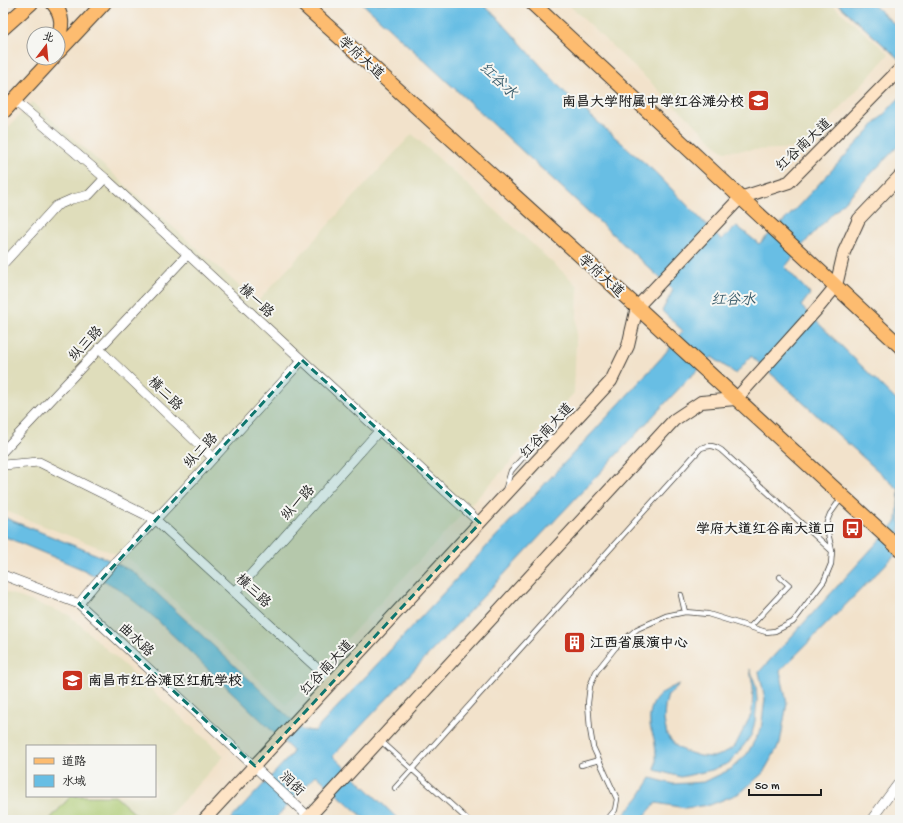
<svg xmlns="http://www.w3.org/2000/svg" width="903" height="823" viewBox="0 0 903 823" font-family="'Gochi Hand','LXGW WenKai TC',sans-serif">
<style>
.built{fill:#dfddbb;fill-rule:evenodd}
.green{fill:#aac970;stroke:#637246}
.water{fill:#68bee4;stroke:#426d80}
.lines{fill:none;stroke-linecap:round;stroke-linejoin:round}
.lane-casing{stroke:#3c3a36;stroke-width:6}
.street-casing{stroke:#3c3a36;stroke-width:10}
.secondary-casing{stroke:#3c3a36;stroke-width:14}
.primary-casing{stroke:#3c3a36;stroke-width:16}
.lane{stroke:#fff;stroke-width:4.5}
.street{stroke:#fff;stroke-width:9}
.secondary{stroke:#fee4c6;stroke-width:12}
.primary{stroke:#fdbc70;stroke-width:14}
.marked{fill:#0f766e;fill-opacity:0.2;stroke:#0f766e;stroke-width:3;stroke-dasharray:8 5;stroke-linejoin:round}
.labels{text-anchor:middle;stroke-width:4;stroke-linejoin:round;paint-order:stroke}
.street-label{font-size:14px;fill:#1c1c1c;stroke:#f6f6f2}
.poi-label{font-size:14px;font-weight:bold;fill:#1c1c1c;stroke:#f6f6f2;text-anchor:end}
.water-label{font-size:15px;font-style:italic;fill:#3a5d6c;stroke:#f6f6f2}
</style>
<rect width="100%" height="100%" fill="#f6f6f2"/>
<filter id="ink" filterUnits="userSpaceOnUse"><feTurbulence type="fractalNoise" baseFrequency=".025" numOctaves="2"/><feDisplacementMap in="SourceGraphic" scale="8" xChannelSelector="R" yChannelSelector="G"/><feConvolveMatrix kernelMatrix="1 2 1 2 8 2 1 2 1" color-interpolation-filters="sRGB"/></filter>
<filter id="wash" filterUnits="userSpaceOnUse"><feTurbulence type="fractalNoise" baseFrequency=".012" numOctaves="4" result="noise"/><feDisplacementMap in="SourceGraphic" scale="16" xChannelSelector="R" yChannelSelector="G"/><feGaussianBlur stdDeviation="0.9" result="paint"/><feColorMatrix in="noise" values="0 0 0 0 0 0 0 0 0 0 0 0 0 0 0 0 0 1.4 0 .05"/><feComposite in="paint" operator="in"/></filter>
<g filter="url(#wash)">
<rect width="100%" height="100%" fill="#f2e2cb"/>
<path class="built" d="M570 3H830L889 54 805 148 723 151 571 7Z
M32 102 257 302 412 134 578 286 574 393 286 705 131 560 3 510V133Z
M3 591 69 615 224 756 165 820H3ZM27 746H155V796H27Z"/>
<path class="green" d="M71 796H115L141 819 49 820Z"/>
<path class="water" d="M362 3H481L497 17 568 96 656 173 721 240 737 226 759 244 788 217 900 97V144L808 239 785 267 810 294 801 306 900 404V550L780 671 787 703 780 743 763 773 740 793 710 805 685 808 656 803 641 820H620L639 797 651 778 673 784 704 782 731 769 747 754 761 729 765 699 759 672 897 521 899 490 778 380 751 356 736 374 712 357 688 379 333 756 399 820H366L316 775 274 820H230L291 755 293 751 155 618 119 589 82 569 3 536V517L100 556 134 572 251 681 302 730 315 731 621 402 662 357 683 331 662 311 673 290Z
M837 3H871L900 29V60Z
M750 669 756 686 757 700 755 721 752 734 745 744 729 763 712 770 681 777 655 770C657 759 656 750 654 739 653 734 650 729 650 724 648 702 660 691 680 684L668 695 665 706 664 720 667 735 676 746 684 751 700 756 713 757 723 754 735 746 752 713 753 687Z"/>
</g>
<g filter="url(#ink)">
<g class="lines">
<defs>
<path id="lane" d="M505 491 511 471 540 438 556 437
M681 595 685 612
M750 627 789 585 780 577
M381 741 468 820
M581 765 599 760
M395 788 701 448C710 445 713 445 721 450L832 551
M607 820 615 810 617 799 593 747 590 729 588 703 590 686 596 672 615 648 637 629 666 616 685 612 708 614 766 632 775 631 793 622 824 581 831 564 832 551 826 524 830 514 842 497"/>
<path id="street" d="M14 100 105 178 302 360 480 523
M3 264 56 206 72 199 89 195 105 178
M99 349 213 458
M3 451 188 254
M3 465 39 462 156 520 332 682
M3 575 79 604 312 820
M235 592 379 431
M79 604C102 573 130 547 156 519 206 467 254 414 302 360
M871 820 900 781"/>
<path id="secondary" d="M204 820 611 381 628 346 637 307 740 198 789 182 900 69
M306 820 674 420 701 402 736 399 817 309 836 286 844 252 859 219 900 176"/>
<path id="primary" d="M53 3C64 16 62 26 58 41
M302 3 637 307 900 549
M532 3 900 346
M3 28 31 3
M58 52 104 3
M3 112 53 58"/>
</defs>
<use href="#lane" class="lane-casing"/>
<use href="#street" class="street-casing"/>
<use href="#secondary" class="secondary-casing"/>
<use href="#primary" class="primary-casing"/>
<use href="#lane" class="lane"/>
<use href="#street" class="street"/>
<use href="#secondary" class="secondary"/>
<use href="#primary" class="primary"/>
</g>
</g>
<path class="marked" d="M302 360 480 523 255 766 79 604Z"/>
<defs>
<symbol id="school-square" viewBox="-11 -11 22 22"><rect x="-9" y="-9" width="18" height="18" rx="4" fill="#c8321e" stroke="#f6f6f2"/><path d="M0-5L7-2L0 1L-7-2ZM-4 1L0 2.5L4 1V4Q0 6-4 4Z" fill="#fff"/></symbol>
<symbol id="bus-square" viewBox="-11 -11 22 22"><rect x="-9" y="-9" width="18" height="18" rx="4" fill="#c8321e" stroke="#f6f6f2"/><path d="M-5-6H5V4H4V6H2V4H-2V6H-4V4H-5ZM-3.5-4V0h7V-4ZM-3.5 1.2v1.5H-2V1.2ZM2 1.2v1.5H3.5V1.2Z" fill="#fff"/></symbol>
<symbol id="building-square" viewBox="-11 -11 22 22"><rect x="-9" y="-9" width="18" height="18" rx="4" fill="#c8321e" stroke="#f6f6f2"/><path d="M-4-6H4V6H1V3H-1V6H-4ZM-2.5-4.3h1.7v1.8h-1.7ZM.8-4.3h1.7v1.8H.8ZM-2.5-1h1.7V.8h-1.7ZM.8-1h1.7V.8H.8Z" fill="#fff"/></symbol>
</defs>
<g fill-rule="evenodd">
<use href="#school-square" x="746" y="88" width="25" height="25"/>
<use href="#bus-square" x="840" y="516" width="25" height="25"/>
<use href="#building-square" x="562" y="630" width="25" height="25"/>
<use href="#school-square" x="60" y="668" width="25" height="25"/>
</g>
<g class="labels">
<g class="street-label">
<text transform="translate(362 57) rotate(42)" y="5">学府大道</text>
<text transform="translate(803 144) rotate(-43)" y="5">红谷南大道</text>
<text transform="translate(602 275) rotate(42)" y="5">学府大道</text>
<text transform="translate(257 300) rotate(43)" y="5">横一路</text>
<text transform="translate(85 343) rotate(-47)" y="5">纵三路</text>
<text transform="translate(166 393) rotate(44)" y="5">横二路</text>
<text transform="translate(546 430) rotate(-47)" y="5">红谷南大道</text>
<text transform="translate(200 450) rotate(-47)" y="5">纵二路</text>
<text transform="translate(297 502) rotate(-48)" y="5">纵一路</text>
<text transform="translate(254 590) rotate(43)" y="5">横三路</text>
<text transform="translate(137 639) rotate(43)" y="5">曲水路</text>
<text transform="translate(326 667) rotate(-47)" y="5">红谷南大道</text>
<text transform="translate(293 783) rotate(43)" y="5">润街</text>
</g>
<g class="poi-label">
<text x="744" y="106">南昌大学附属中学红谷滩分校</text>
<text x="836" y="533">学府大道红谷南大道口</text>
<text x="590" y="647" text-anchor="start">江西省展演中心</text>
<text x="88" y="685" text-anchor="start">南昌市红谷滩区红航学校</text>
</g>
<g class="water-label">
<text transform="translate(499 80) rotate(43)" y="5">红谷水</text>
<text x="733" y="304">红谷水</text>
</g>
</g>
<rect width="903" height="823" fill="none" stroke="#f6f6f2" stroke-width="16"/>
<rect x="26" y="745" width="130" height="52" fill="#f6f6f2" stroke="#9f9f9c"/>
<rect x="34" y="758" width="20" height="6" fill="#fdbc70" stroke="#9f9f9c"/>
<text x="62" y="765" font-size="12" fill="#1c1c1c">道路</text>
<rect x="34" y="775" width="20" height="12" fill="#68bee4" stroke="#9f9f9c"/>
<text x="62" y="785" font-size="12" fill="#1c1c1c">水域</text>
<g transform="translate(46 46) rotate(16)"><circle r="19" fill="#f6f6f2" stroke="#9f9f9c"/>
<path d="M0-3L7 15L0 10L-7 15Z" fill="#c8321e"/>
<text y="-6" font-size="11" font-weight="bold" text-anchor="middle" fill="#1c1c1c">北</text>
</g>
<path d="M749 789v6h72v-6" fill="none" stroke="#1c1c1c" stroke-width="2"/>
<text x="755" y="789" font-size="12" fill="#1c1c1c" stroke="#f6f6f2" stroke-width="3" paint-order="stroke">50 m</text>
</svg>
